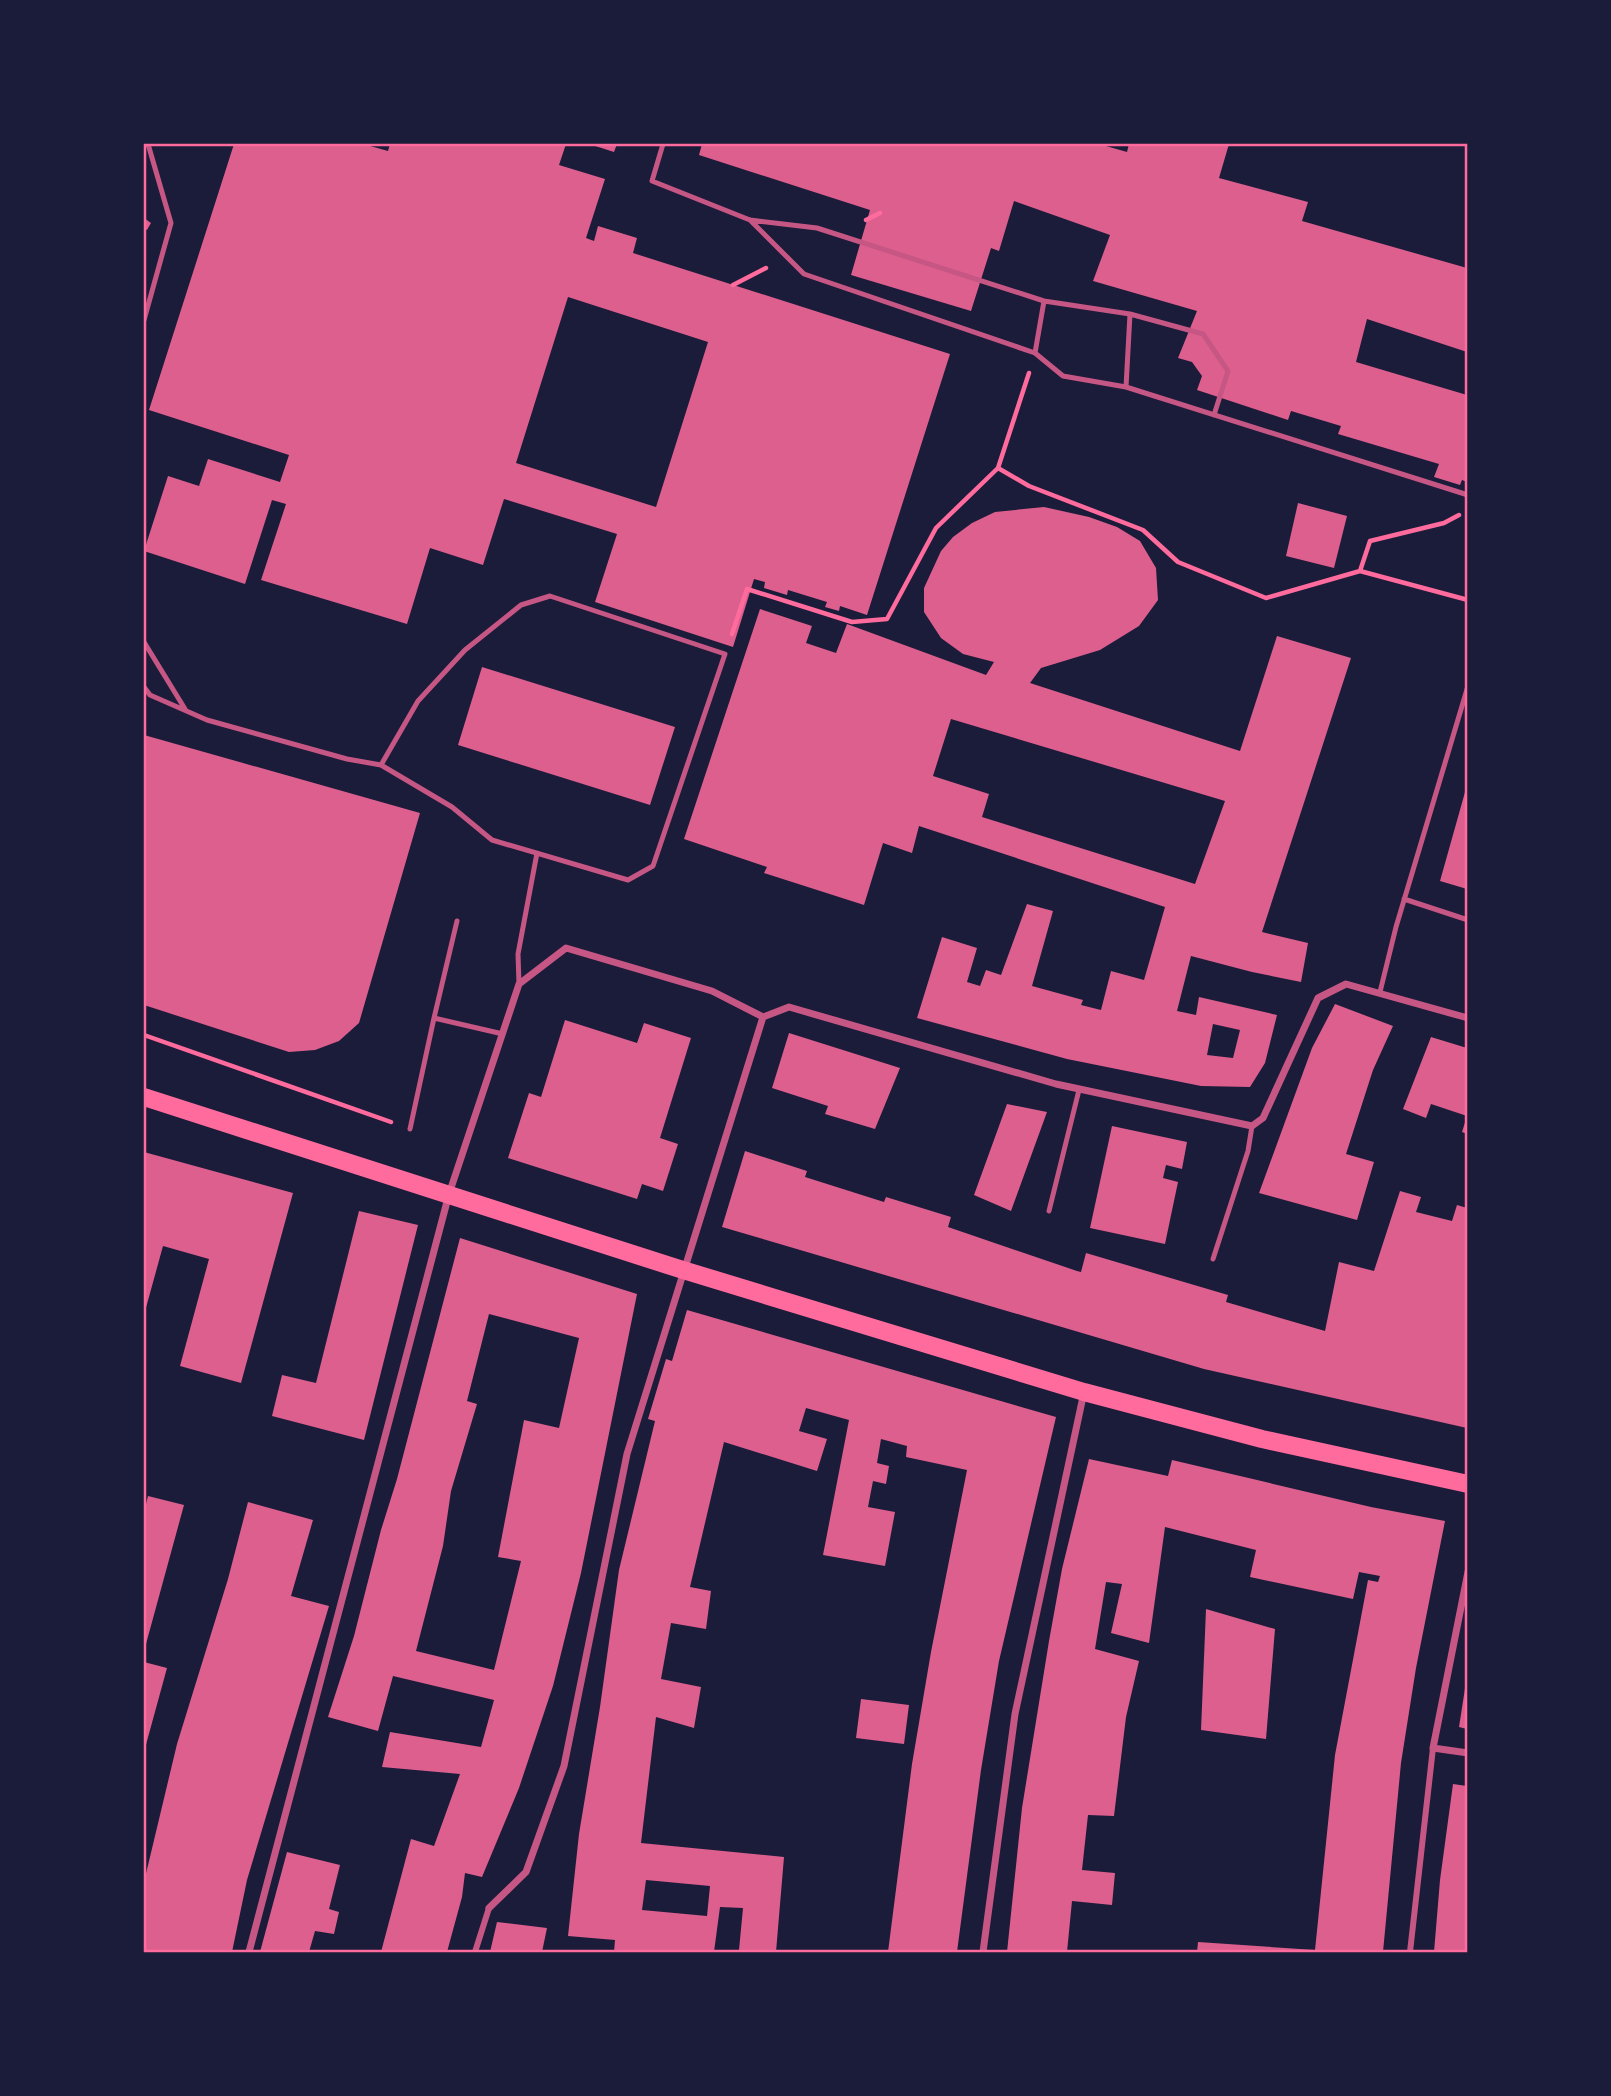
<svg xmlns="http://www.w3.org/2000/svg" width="1611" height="2096" viewBox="0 0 1611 2096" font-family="Merriweather,serif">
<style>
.building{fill:#dd5f8e;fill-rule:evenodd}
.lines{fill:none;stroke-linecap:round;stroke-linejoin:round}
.path{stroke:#ff6b9d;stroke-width:4.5}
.service{stroke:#c65784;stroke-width:5}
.pedestrian{stroke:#c65784;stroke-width:6}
.minor{stroke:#c65784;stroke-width:7}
.primary{stroke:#ff6b9d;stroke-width:18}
.neatline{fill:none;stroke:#ff6b9d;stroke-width:2.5}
</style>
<rect width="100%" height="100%" fill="#1b1b3a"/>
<path class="building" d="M234 144H363L388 151 390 144H566L559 165 605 179 586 238 594 241 598 226 637 238 633 253 950 354 867 615 840 606 839 611 825 607 827 602 788 590 787 595 764 588 765 582 754 579 733 647 595 602 617 534 504 499 483 565 430 548 407 624 261 580 286 504 272 500 245 584 144 551 168 476 199 486 208 459 280 482 289 455 149 410ZM568 297 708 342 656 507 516 463Z
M589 144H617L614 152Z
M702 144H1099L1127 152 1129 144H1229L1219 178 1308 202 1302 221 1467 268V352L1367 319 1356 362 1467 395V482L1462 480 1460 485 1434 477 1439 464 1338 434 1341 426 1291 411 1288 420 1197 390 1202 376 1192 362 1178 358 1197 311 1093 281 1110 235 1014 201 999 251 991 248 971 311 851 275 870 210 699 155Z
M144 218 151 223 147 230 144 228Z
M1298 503 1347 516 1334 568 1286 556Z
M1044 507 1089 517 1117 527 1140 541 1156 568 1158 600 1139 626 1100 650 1041 668 1030 683 1240 751 1277 636 1351 658 1262 932 1308 943 1301 982 1252 972 1191 956 1177 1011 1196 1015 1199 997 1277 1015 1265 1063 1250 1087 1201 1086 1067 1059 917 1018 942 937 977 948 967 982 980 986 986 970 1001 975 1027 904 1053 911 1032 986 1083 1000 1081 1005 1101 1010 1111 971 1144 980 1165 907 919 826 912 853 883 843 864 905 764 873 767 867 684 839 760 609 812 626 806 643 836 653 847 624 986 675 994 662 963 654 941 638 924 612V588L941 551 953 537 972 523 995 512ZM951 719 1225 801 1195 884 982 817 989 794 933 776ZM1213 1024 1240 1030 1233 1058 1207 1055Z
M482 667 675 727 650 805 458 745Z
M144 735 420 813 359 1023 339 1041 315 1050 289 1052 144 1005Z
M1467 785V889L1440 881Z
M1335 1004 1393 1026 1373 1070 1346 1154 1374 1162 1357 1220 1259 1193 1312 1048Z
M565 1020 637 1043 644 1023 691 1038 660 1138 678 1144 663 1191 642 1184 637 1199 508 1158 529 1093 541 1097Z
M789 1033 900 1068 875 1129 825 1114 828 1106 772 1088Z
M1431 1037 1467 1048V1116L1431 1104 1426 1118 1403 1109Z
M1007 1104 1047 1112 1011 1211 974 1195Z
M1467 1116V1134L1462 1132Z
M1112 1126 1187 1142 1182 1169 1166 1165 1163 1178 1178 1182 1165 1244 1090 1228Z
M745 1151 807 1171 805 1177 884 1202 886 1197 951 1217 948 1227 1077 1271 1081 1272 1086 1253 1228 1295 1226 1302 1325 1331 1339 1262 1374 1271 1400 1191 1421 1197 1416 1212 1452 1221 1457 1205 1467 1208V1428L1204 1369 722 1227Z
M144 1152 293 1193 241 1383 180 1366 209 1259 163 1246 144 1315Z
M359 1211 418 1225 364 1440 272 1416 282 1375 316 1383Z
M460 1238 637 1294 581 1573 553 1686 519 1788 482 1877 465 1873 462 1897 447 1952H381L411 1839 434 1846 460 1774 382 1767 390 1732 481 1747 494 1700 393 1676 378 1731 328 1717 354 1636 381 1530 397 1479ZM489 1314 579 1338 559 1428 524 1420 498 1557 521 1561 494 1670 416 1651 443 1546 451 1491 477 1404 467 1401Z
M687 1310 1056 1417 999 1661 981 1770 957 1952H888L912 1764 931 1652 967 1470 906 1457 907 1446 881 1439 877 1463 889 1466 886 1484 873 1481 868 1507 895 1512 885 1566 823 1555 849 1420 806 1408 799 1431 827 1439 817 1471 724 1442 690 1587 711 1591 706 1629 671 1623 661 1679 701 1687 694 1728 656 1717 641 1843 784 1857 776 1952 739 1950 743 1908 720 1907 714 1952H614L615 1940 568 1936 579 1834 600 1707 619 1570 655 1421 648 1419 666 1359 672 1361ZM646 1880 710 1886 707 1916 642 1910Z
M1089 1459 1168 1476 1172 1460 1371 1507 1445 1521 1416 1668 1401 1763 1383 1952H1197L1198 1942 1315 1950 1335 1755 1368 1580 1378 1582 1380 1576 1359 1572 1353 1599 1250 1577 1256 1550 1165 1527 1149 1643 1111 1633 1122 1584 1106 1582 1095 1649 1139 1661 1126 1717 1114 1816 1088 1815 1082 1870 1115 1873 1112 1905 1072 1901 1067 1952H1007L1022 1808 1049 1641 1062 1569Z
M148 1496 184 1505 146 1644H144V1512Z
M248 1502 313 1520 291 1596 329 1606 247 1880 232 1952H144V1882L177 1744 228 1579Z
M1206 1609 1275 1629 1266 1739 1201 1730Z
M144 1662 167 1668 144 1752Z
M1466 1682H1467V1729L1459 1727Z
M861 1699 909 1705 904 1744 856 1738Z
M1453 1784 1467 1786V1952H1434L1440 1880Z
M287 1852 340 1865 329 1909 339 1912 334 1934 315 1931 309 1952H260Z
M497 1922 547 1928 542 1952H490Z"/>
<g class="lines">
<path class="path" d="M866 220 880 213
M733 285 766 268
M998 468 1029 486 1143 530 1178 562 1266 598 1360 571 1468 600
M1360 571 1370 541 1444 523 1459 515
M732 634 747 589 852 622 887 619 936 528 998 468 1029 373
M144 1035 391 1122"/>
<path class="service" d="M663 144 652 181 750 220 817 228 1044 301 1130 314 1126 387 1468 495
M750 220 804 274 1035 353 1063 376 1126 387
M1130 314 1203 334 1228 371 1214 415
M144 320 171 223 148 144
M1035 353 1044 301
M144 642 185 709
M144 687 150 695 207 720 347 759 381 765 452 807 492 840 628 880 653 866 725 654 550 596 521 605 465 650 418 701 381 765
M1404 899 1468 920
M519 984 518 954 537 853
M1380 992 1396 927 1468 686
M434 1018 457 921
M410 1129 434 1018 503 1034
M1049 1211 1079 1090
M1213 1259 1248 1151 1252 1126"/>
<path class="pedestrian" d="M475 1952 489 1908
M1410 1952 1433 1748"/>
<path class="minor" d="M1468 1572 1433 1748 1468 1753
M489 1908 526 1872 564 1766 627 1454 763 1017
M249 1952 449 1194 519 984 566 948 712 991 763 1017 789 1007 1056 1084 1252 1126 1263 1118 1318 998 1346 984 1468 1018
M983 1952 1015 1714 1084 1392"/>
<path class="primary" d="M144 1097 683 1270 1084 1392 1262 1439 1468 1484"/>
</g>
<rect width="1611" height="2096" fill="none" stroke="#1b1b3a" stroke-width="290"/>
<rect x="145" y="145" width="1321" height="1806" class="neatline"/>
</svg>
